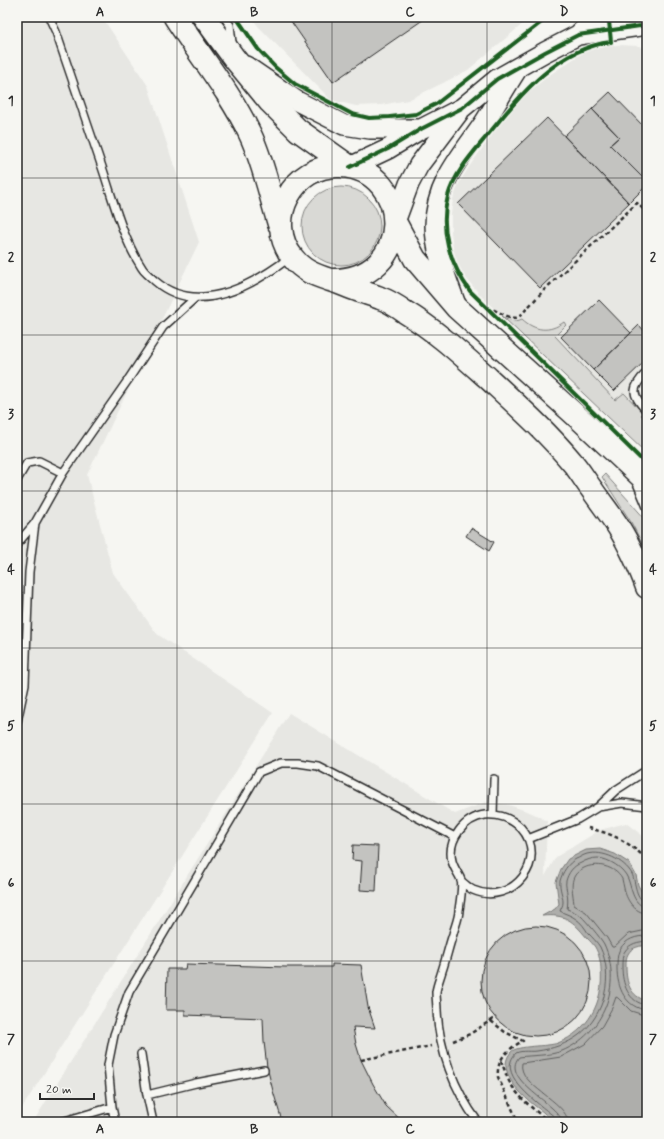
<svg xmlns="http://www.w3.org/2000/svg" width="664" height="1139" viewBox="0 0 664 1139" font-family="Mynerve,sans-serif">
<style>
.built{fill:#e7e7e3}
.green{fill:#d9d9d5;stroke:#828280}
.water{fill:#aeaeab;stroke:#7a7a78}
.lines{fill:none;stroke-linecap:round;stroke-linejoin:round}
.shore{stroke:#5f5f5e;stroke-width:1}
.building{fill:#c3c3c0;stroke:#2b2b2b}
.service-casing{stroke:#2b2b2b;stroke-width:10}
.tertiary-casing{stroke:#2b2b2b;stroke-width:22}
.trunk-casing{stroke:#2b2b2b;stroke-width:25}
.path{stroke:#2b2b2b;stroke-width:2.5;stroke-dasharray:4 3;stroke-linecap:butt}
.service{stroke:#f6f6f2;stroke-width:7}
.tertiary{stroke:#f6f6f2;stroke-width:19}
.trunk{stroke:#f6f6f2;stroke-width:22}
.cycleway-casing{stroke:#f6f6f2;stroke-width:6}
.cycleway{stroke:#1b5e20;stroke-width:4}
.grid{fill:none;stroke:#2b2b2b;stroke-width:1;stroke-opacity:0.55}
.neatline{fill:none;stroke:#2b2b2b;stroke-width:1.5}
.grid-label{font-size:13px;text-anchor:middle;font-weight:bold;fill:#2b2b2b}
</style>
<rect width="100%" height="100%" fill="#f6f6f2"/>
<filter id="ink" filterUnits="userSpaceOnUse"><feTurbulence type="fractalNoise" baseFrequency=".025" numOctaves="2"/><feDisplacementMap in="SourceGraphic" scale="8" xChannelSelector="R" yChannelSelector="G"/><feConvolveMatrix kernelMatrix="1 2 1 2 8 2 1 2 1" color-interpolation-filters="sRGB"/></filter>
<g filter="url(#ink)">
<path class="built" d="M17 17H102L148 86 199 242 87 475 113 573 157 634 273 713 17 1116Z
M251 17H531L468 70 443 83 408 100 381 105 356 106 331 100 259 27Z
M618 45 639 46 647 49V454L569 381 481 296 466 278 458 264 453 248 451 232V214L453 199 459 183 471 164 495 131 523 97 548 76 581 54 593 49Z
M289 713 455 814 486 802 509 805 532 813 547 821 545 876 556 857 600 830 626 823 647 839V1122H33Z"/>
<path class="green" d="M302 226a39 39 0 1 1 78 0a39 39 0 1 1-78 0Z
M502 316C509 320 514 323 522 319 535 331 549 333 564 322L566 325 555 336 615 400 624 393 643 413 641 415 647 421V454Z
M605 474 647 521V553L631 522 602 477Z"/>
<path class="water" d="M600 849 615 854 629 863 636 875 638 885 647 901V944C641 947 632 946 628 954 626 957 626 963 626 966 626 983 630 996 647 1001V1118L640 1122C618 1122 597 1122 576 1122 570 1122 560 1124 555 1122 550 1120 546 1115 543 1112 528 1101 493 1073 511 1052 517 1045 547 1047 558 1043 588 1031 604 1002 601 970 601 963 599 954 595 947 593 944 590 941 587 938 572 920 566 914 542 916L555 909 559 904 556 882 561 869 568 859 586 850Z"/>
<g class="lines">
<path class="shore" d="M647 913C634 913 626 899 624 888 623 885 623 882 622 879 615 866 596 862 584 868 567 876 573 890 574 905L586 912 607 938 612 947H614L628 934 647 930
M647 936C636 936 626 939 620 949 617 954 617 963 617 968 617 987 625 1008 647 1010
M647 941C638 942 630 943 625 951 622 955 622 962 622 967 622 983 628 1003 647 1005
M557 1122 556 1118C543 1107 504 1081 511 1061 512 1058 514 1055 516 1053 522 1050 531 1052 537 1051 552 1049 567 1044 579 1035 605 1015 614 976 600 947 597 942 592 937 588 933 585 928 581 922 576 919 571 915 565 914 560 911 561 908 563 906 563 902 563 896 559 888 560 881 562 873 568 863 576 859 579 858 583 855 587 854 603 850 624 860 632 874 636 882 635 901 647 902
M562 1122C561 1105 499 1080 519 1057 533 1055 549 1056 562 1051 603 1034 623 985 604 944 600 937 587 922 581 916 577 913 572 911 567 909 568 904 568 898 567 893 567 890 565 885 566 881 568 873 573 866 581 863 586 860 592 858 598 858 609 859 624 868 628 879 632 889 633 906 647 907
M568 1122C567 1101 517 1085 522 1063L561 1057 585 1044 602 1026 612 1008 616 997 618 998 631 1011 647 1016"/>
</g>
<path class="building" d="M288 17H427L333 82Z
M610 92 647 130V182L610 145 619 137 592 109Z
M592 109 619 137 610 145 647 182V185L629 203 564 136Z
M547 118 629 203 540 288 458 204Z
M599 300 631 333 593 370 561 337Z
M639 325 647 334V359L614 391 593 370Z
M471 528 494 542 489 551 466 536Z
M353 845 378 846 376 891 360 890 362 861 352 860Z
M481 981a55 55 0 1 1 110 0a55 55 0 1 1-110 0Z
M186 964 286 967H332V964L361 965 368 1007 375 1028 353 1027 356 1044 361 1060 373 1084 386 1106 403 1122H280L282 1121 273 1091 267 1067 264 1042 263 1018 185 1015V1010H166L167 969H185Z"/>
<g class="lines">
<defs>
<path id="service" d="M49 17 56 32C72 78 87 124 103 170 114 203 123 239 142 268 145 273 151 277 155 281 197 317 252 286 289 258
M224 17 230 25 232 43
M646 410C631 394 631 388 647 372
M17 480 27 463 39 461 63 473
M636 481 647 507
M17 544 35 523 63 473 128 380 163 327 195 298
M17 722 25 684 29 572 35 523
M598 807 622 803 647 806
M493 815 494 779
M528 839 578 819 598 807 616 790 647 770
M461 881C465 884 469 888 473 890 512 907 550 860 521 828 511 818 499 814 485 815 464 818 447 840 452 861 454 869 459 874 461 880 463 886 460 903 459 910 459 918 455 926 453 934 449 946 446 959 442 971 440 978 437 985 436 992 436 998 437 1004 437 1010 439 1050 454 1090 478 1122
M141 1054 147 1095 153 1122
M147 1095 196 1083 264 1070
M61 1122 112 1107
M115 1122 112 1107 108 1065 114 1035 129 992 259 772 281 763H298L318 766 455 837"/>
<path id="tertiary" d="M578 35 596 17
M246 66 297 101 344 125 370 129H420
M350 167 388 149 421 129 462 108 497 79 545 52 578 35 640 26
M395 222 409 184 419 165 459 112
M456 305C447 279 435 252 435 225 435 184 462 155 484 123 495 106 505 88 516 71"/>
<path id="trunk" d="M175 17C200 56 230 92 250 134 263 161 270 195 279 224
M204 17 234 58 270 102 298 130 350 167
M395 222 415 259 457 308 582 421 647 482
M330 280C415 282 413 170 341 166 293 163 263 221 293 258 303 271 315 275 330 280 340 283 348 287 357 290 365 293 373 295 380 298 389 301 398 307 405 312 435 330 462 355 488 378 517 405 546 431 572 462 580 471 586 482 593 491 602 504 611 515 619 528 629 544 641 570 647 587"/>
</defs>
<use href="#service" class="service-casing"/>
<use href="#tertiary" class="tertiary-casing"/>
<use href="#trunk" class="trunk-casing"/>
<path class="path" d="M487 307C497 310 511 321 519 317L544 290 637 203 647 213
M588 828C616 835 625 840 647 859
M491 1021 505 1032 523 1041C509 1048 496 1059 498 1077L518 1122
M453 1041 470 1034 496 1017
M361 1060 431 1046
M501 1060C504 1068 506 1076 510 1083 520 1099 535 1111 550 1122"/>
<use href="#service" class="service"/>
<use href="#tertiary" class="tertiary"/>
<use href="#trunk" class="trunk"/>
<defs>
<path id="cycleway" d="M236 17 258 49 275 67 295 84 352 114 369 118 390 117 416 114 436 104 548 17
M604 17 609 21 611 42C557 48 518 98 486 137 472 154 454 174 448 196 439 229 450 264 470 291L647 465
M350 167 388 149 421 129 462 108 497 79 545 52 578 35 640 26"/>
</defs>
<use href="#cycleway" class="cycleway-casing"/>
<use href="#cycleway" class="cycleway"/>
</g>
</g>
<path class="grid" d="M177 17V1122M332 17V1122M487 17V1122M17 178H647M17 335H647M17 491H647M17 648H647M17 804H647M17 961H647"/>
<rect width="664" height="1139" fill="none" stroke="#f6f6f2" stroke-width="44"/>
<path d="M40 1093v6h54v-6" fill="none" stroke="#2b2b2b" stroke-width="2"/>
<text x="46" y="1093" font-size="12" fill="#2b2b2b" stroke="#f6f6f2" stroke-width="3" paint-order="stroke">20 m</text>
<rect x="22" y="22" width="620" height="1095" class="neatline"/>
<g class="grid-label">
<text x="100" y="16">A</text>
<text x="254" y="16">B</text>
<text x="410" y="16">C</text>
<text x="564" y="16">D</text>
<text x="11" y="105">1</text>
<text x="653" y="105">1</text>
<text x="11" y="261">2</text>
<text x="653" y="261">2</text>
<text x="11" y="418">3</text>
<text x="653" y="418">3</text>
<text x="11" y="574">4</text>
<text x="653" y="574">4</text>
<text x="11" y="730">5</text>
<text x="653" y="730">5</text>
<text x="11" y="887">6</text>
<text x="653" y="887">6</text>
<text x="11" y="1043">7</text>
<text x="653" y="1043">7</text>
<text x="100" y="1133">A</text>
<text x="254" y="1133">B</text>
<text x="410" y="1133">C</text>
<text x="564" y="1133">D</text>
</g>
</svg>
